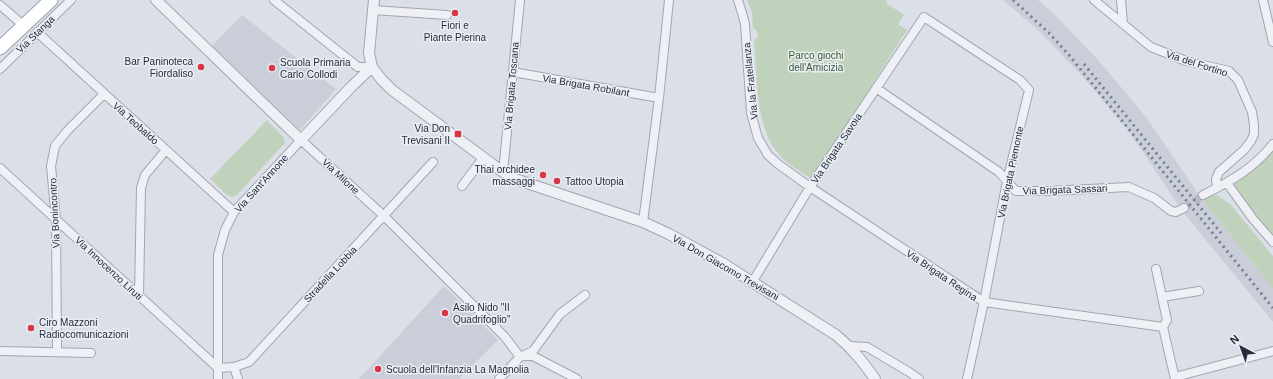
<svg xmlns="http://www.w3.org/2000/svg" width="1273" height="379" viewBox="0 0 1273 379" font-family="Arial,sans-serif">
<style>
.built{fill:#c9ced9}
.green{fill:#c0d1bc}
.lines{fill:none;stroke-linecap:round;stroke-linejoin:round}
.minor-tunnel{stroke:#b6bbc5;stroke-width:8;stroke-dasharray:8 4;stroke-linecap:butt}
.minor-casing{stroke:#a0a6b1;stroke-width:10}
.tertiary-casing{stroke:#a0a6b1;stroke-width:12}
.primary-casing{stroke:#9aa3b3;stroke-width:15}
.minor{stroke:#eef0f5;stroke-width:8}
.tertiary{stroke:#eef0f5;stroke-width:10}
.primary{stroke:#fff;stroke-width:13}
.rail{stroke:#747e91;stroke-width:3;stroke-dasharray:2 4;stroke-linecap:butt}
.poi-dot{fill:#d63647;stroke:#eaeef4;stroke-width:1.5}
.labels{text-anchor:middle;stroke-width:3;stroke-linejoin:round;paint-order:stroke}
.poi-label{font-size:10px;fill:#242c3d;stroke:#eaeef4;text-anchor:start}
.street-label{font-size:10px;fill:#242c3d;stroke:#eaeef4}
.park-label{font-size:10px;fill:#375a31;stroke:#eaeef4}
</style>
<rect width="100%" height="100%" fill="#dbdfe7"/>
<path class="built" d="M1003 0H1038L1054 14 1100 62 1146 117 1201 198 1273 289V322L1183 212 1128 130 1084 78 1039 31Z
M242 15 336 89 300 130 212 46Z
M444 286 498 340 459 379H359Z"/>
<path class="green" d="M747 0H887L886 3 904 15 898 24 907 30 812 179C801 172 786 164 778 153 755 127 757 74 754 40L758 37 757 31 753 28 752 12Z
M267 120 284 138 285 143 237 195 232 197 226 194 210 179Z
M1273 149V238L1231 185 1260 164Z
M1217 195 1231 205 1273 256V289L1201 198Z"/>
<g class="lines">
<path class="minor-tunnel" d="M1184 208 1203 195"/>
<defs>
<path id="minor" d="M274 0 358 67H372
M738 0 742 13 745 24 751 113 758 138 768 155 778 164 810 187 984 302 1163 327 1175 379
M1094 0 1151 47 1186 61 1229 71 1238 80 1252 112 1254 125V134L1251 141 1244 150 1219 172 1216 179 1217 188
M1121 0 1123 24
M1263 0 1273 42
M0 5 24 26
M373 10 447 15
M37 32 234 212
M0 69 71 0
M513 72 659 98
M876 88 999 172 1016 191H1048L1129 187 1154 198 1171 211 1176 212 1184 208
M0 168 218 368
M503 172 520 0
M1227 183 1253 219 1273 242
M462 186 483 158
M1203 195C1231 181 1253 169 1273 144
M643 222 659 98 669 0
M1156 269 1167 320 1163 327
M753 281 810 187 924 17 1020 80 1029 90 1007 181 984 302 967 379
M139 296 141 188 145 175 166 150
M1162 297 1199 291
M850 346 867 347 909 372 919 379
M0 351 91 353
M57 352 56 220 51 166 55 146 67 131 104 94
M525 356H533L577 379
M234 367 238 379
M218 368 234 367 249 362 433 162
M1175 377 1273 351
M218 379V255L225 230 234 212 301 140 384 216 505 337 520 357
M499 379 520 357 533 351 560 314 585 295"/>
<path id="tertiary" d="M156 0 301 140 351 87 372 67
M374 0 369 53 372 67 381 79 392 90 503 172 515 179 643 222 669 234 724 264 836 335C853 349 863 362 875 379"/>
<path id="primary" d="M0 48 51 0"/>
</defs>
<use href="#minor" class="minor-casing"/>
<use href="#tertiary" class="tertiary-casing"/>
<use href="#primary" class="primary-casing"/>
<use href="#minor" class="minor"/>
<use href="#tertiary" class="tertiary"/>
<use href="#primary" class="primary"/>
<path class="rail" d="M1013 0 1049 33 1069 55 1273 308
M1084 64 1221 233"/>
</g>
<g class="poi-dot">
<circle cx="455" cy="13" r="4"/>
<circle cx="201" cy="67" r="4"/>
<circle cx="272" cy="68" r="4"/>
<rect x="454" y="130" width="8" height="8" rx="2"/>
<circle cx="543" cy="175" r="4"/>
<circle cx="557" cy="181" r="4"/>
<circle cx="445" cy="313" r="4"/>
<circle cx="31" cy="328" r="4"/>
<circle cx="378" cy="369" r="4"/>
</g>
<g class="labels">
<g class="poi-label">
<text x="455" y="29" text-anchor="middle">Fiori e<tspan x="455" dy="12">Piante Pierina</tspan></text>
<text x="193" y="65" text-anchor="end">Bar Paninoteca<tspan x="193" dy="12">Fiordaliso</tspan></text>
<text x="280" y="66">Scuola Primaria<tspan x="280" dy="12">Carlo Collodi</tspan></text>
<text x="450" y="132" text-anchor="end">Via Don<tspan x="450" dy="12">Trevisani II</tspan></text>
<text x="535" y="173" text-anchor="end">Thai orchidee<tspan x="535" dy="12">massaggi</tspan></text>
<text x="565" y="185">Tattoo Utopia</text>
<text x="453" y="311">Asilo Nido "Il<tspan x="453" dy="12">Quadrifoglio"</tspan></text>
<text x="39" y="326">Ciro Mazzoni<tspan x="39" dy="12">Radiocomunicazioni</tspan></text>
<text x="386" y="373">Scuola dell'Infanzia La Magnolia</text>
</g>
<g class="street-label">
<text transform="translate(35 34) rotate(-44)" y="4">Via Stanga</text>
<text transform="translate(1197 63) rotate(18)" y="4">Via del Fortino</text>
<text transform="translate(750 81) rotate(-96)" y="4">Via la Fratellanza</text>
<text transform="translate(586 85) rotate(10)" y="4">Via Brigata Robilant</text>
<text transform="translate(511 86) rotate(-85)" y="4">Via Brigata Toscana</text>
<text transform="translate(136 123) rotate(42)" y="4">Via Teobaldo</text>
<text transform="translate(836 148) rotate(-56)" y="4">Via Brigata Savoia</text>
<text transform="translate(1010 172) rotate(-78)" y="4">Via Brigata Piemonte</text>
<text transform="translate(341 176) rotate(43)" y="4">Via Milone</text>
<text transform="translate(261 183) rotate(-48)" y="4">Via Sant'Annone</text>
<text transform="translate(1065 189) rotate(-2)" y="4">Via Brigata Sassari</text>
<text transform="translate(54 213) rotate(-93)" y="4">Via Bonincontro</text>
<text transform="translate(726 267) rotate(30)" y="4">Via Don Giacomo Trevisani</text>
<text transform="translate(109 268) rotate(43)" y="4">Via Innocenzo Liruti</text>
<text transform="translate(330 274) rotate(-47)" y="4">Stradella Lobbia</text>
<text transform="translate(942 275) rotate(34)" y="4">Via Brigata Regina</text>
</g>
<g class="park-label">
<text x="816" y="59">Parco giochi<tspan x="816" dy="12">dell'Amicizia</tspan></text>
</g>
</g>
<g transform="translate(1241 347) rotate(319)" stroke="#eaeef4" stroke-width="3" paint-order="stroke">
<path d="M0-3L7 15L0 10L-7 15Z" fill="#242c3d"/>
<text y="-6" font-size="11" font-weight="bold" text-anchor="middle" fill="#242c3d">N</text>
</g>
</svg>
